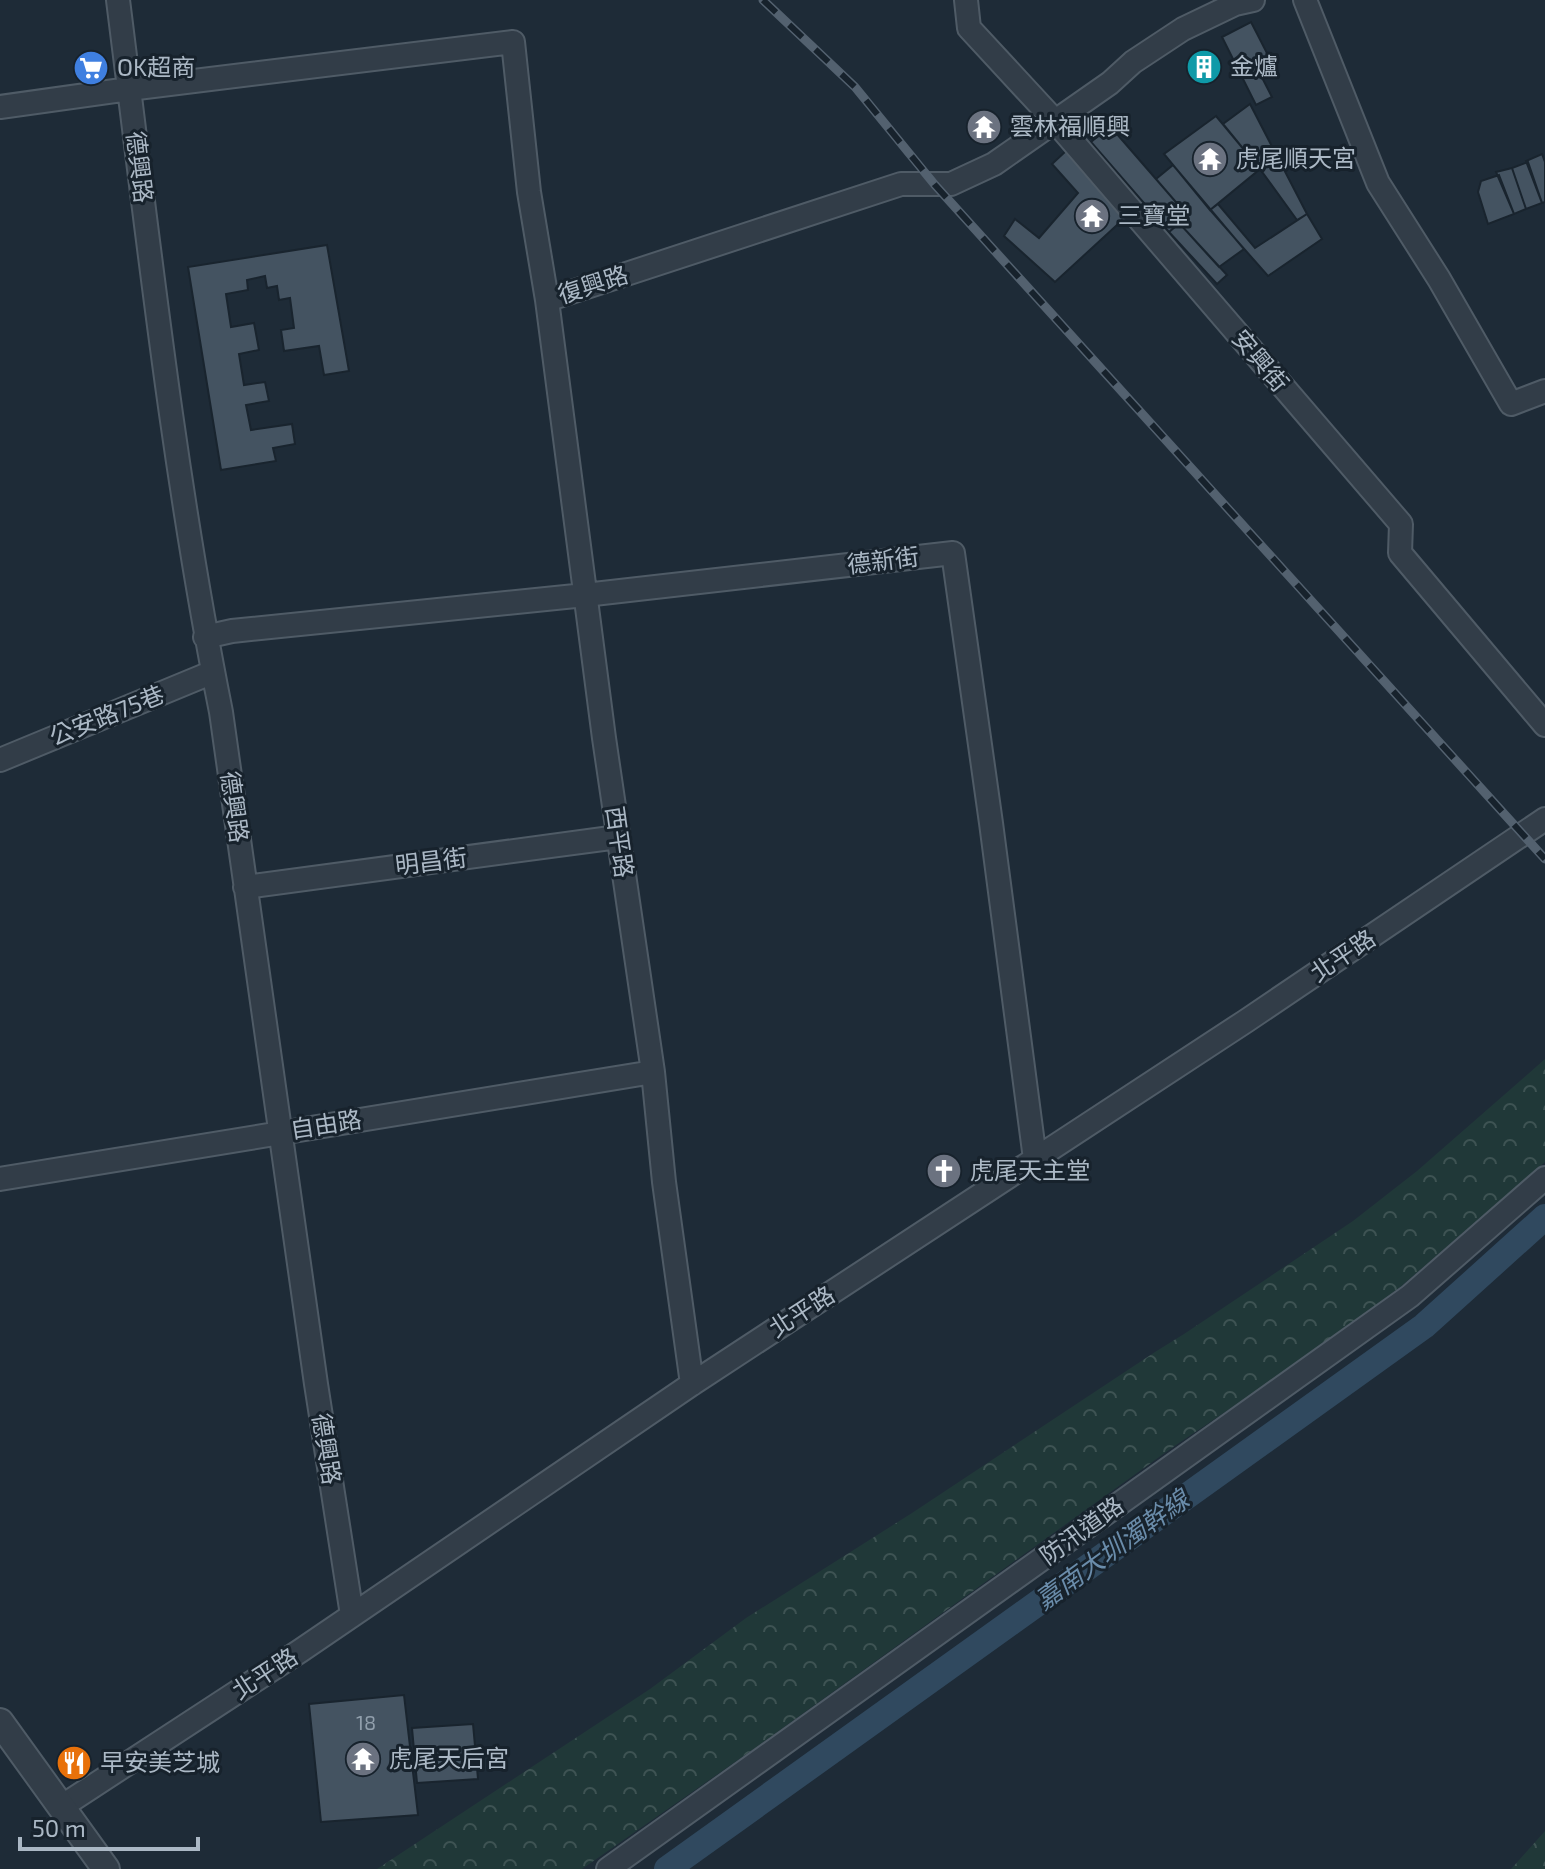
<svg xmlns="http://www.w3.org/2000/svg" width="1545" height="1869" viewBox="0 0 1545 1869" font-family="'Exo 2','Noto Sans TC',sans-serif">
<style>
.park{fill:url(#park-crowns)}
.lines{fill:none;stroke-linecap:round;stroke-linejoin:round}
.canal{stroke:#30495f;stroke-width:26}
.building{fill:#445361;stroke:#19242e;stroke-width:2}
.minor-casing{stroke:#4f5b66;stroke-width:26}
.tertiary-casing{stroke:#4f5b66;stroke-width:30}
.minor{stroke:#323d48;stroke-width:22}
.tertiary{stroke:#323d48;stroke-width:26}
.rail-casing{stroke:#53616f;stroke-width:9}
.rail{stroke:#17222c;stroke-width:6;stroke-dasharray:18;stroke-linecap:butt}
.labels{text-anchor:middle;stroke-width:6;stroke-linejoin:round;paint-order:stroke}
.number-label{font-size:20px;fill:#919fac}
.poi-label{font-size:24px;fill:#abb8c5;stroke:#17222c;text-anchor:start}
.street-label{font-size:24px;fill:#abb8c5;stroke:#17222c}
.water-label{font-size:26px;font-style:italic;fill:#6a8caa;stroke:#17222c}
</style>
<defs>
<pattern id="park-crowns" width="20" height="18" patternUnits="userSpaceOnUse" patternTransform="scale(2)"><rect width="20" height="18" fill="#203838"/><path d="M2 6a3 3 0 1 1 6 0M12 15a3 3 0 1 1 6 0" fill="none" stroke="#3e5353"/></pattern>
</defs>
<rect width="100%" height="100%" fill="#1e2b37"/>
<path class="park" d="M1545 1059V1162L1399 1288 1325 1345 1173 1447 755 1748 582 1869H377L650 1689 746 1618 912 1513 1155 1352 1184 1334 1353 1221 1417 1171Z
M1545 1831V1869H1511Z"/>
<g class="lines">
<path class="canal" d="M667 1869 1424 1326 1545 1217"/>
</g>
<path class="building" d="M1251 22 1269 57 1255 64 1272 97 1256 105 1222 37Z
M1197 66a7 7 0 1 1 14 0a7 7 0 1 1-14 0Z
M1250 104 1307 214 1297 220 1260 169 1223 124Z
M1216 116 1260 169 1210 210 1164 154Z
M1110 126 1188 216 1169 232 1091 142Z
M1067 150 1129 214 1055 282 1004 236 1015 219 1039 238 1078 193 1052 164Z
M1542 154 1545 162V202L1542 203 1526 161Z
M1528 162 1542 203 1526 209 1512 168Z
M1173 165 1244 249 1219 267 1179 223 1188 216 1156 179Z
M1512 168 1526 209 1514 214 1496 172Z
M1499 175 1514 214 1488 224 1478 192 1481 181Z
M1218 204 1255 248 1307 214 1322 239 1268 276 1210 210Z
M1179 223 1227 275 1217 284 1169 232Z
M327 245 349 371 324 375 319 346 284 351 281 330 294 328 290 298 279 300 277 286 267 288 265 276 247 280 248 290 226 294 231 327 254 323 259 350 239 354 244 385 265 382 269 401 246 405 251 430 292 424 295 444 273 448 276 461 221 470 188 267Z
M404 1695 418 1815 321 1822 309 1704Z
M473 1724 478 1779 417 1783 412 1728Z"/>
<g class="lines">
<defs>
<path id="minor" d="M118 0C148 238 174 477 221 712L316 1384 352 1615
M966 0 969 28 1055 121 1401 524 1400 553 1545 725
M1305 0 1378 183 1439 279 1511 404 1545 391
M0 107 129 89 513 42 529 192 547 300 604 738 653 1072 664 1182 692 1384
M547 300 901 184H951L994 164 1110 83 1133 62 1183 29 1235 4 1253 0
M205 637 232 631 585 595 953 553 991 823 1035 1159
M0 760 213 672
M245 887 618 837
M0 1179 653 1072
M61 1807 300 1651 692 1384 1246 1021 1545 819
M608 1869 1410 1296 1545 1178"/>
<path id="tertiary" d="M0 1722 106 1869"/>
</defs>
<use href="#minor" class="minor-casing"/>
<use href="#tertiary" class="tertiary-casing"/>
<use href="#minor" class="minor"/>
<use href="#tertiary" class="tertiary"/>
<defs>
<path id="rail" d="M763 0 855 87 935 185 1545 859"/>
</defs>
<use href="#rail" class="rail-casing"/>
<use href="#rail" class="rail"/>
</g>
<defs>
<symbol id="building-disc" viewBox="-11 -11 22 22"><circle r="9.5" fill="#0f9aa8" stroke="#17222c"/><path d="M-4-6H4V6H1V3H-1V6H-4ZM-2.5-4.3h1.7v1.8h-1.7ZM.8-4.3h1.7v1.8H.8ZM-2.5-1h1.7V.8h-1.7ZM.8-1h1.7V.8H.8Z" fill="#fff"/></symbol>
<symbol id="supermarket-disc" viewBox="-11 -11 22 22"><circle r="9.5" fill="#3f7fe0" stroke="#17222c"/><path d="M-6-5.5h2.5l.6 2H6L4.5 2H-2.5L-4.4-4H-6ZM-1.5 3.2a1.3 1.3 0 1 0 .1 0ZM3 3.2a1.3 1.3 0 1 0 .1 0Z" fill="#fff"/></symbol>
<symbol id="temple-disc" viewBox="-11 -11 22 22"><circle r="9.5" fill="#6b7280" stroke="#17222c"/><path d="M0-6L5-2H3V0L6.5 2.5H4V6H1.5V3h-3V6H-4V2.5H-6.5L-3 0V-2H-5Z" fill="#fff"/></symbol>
<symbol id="church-disc" viewBox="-11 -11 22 22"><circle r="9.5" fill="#6b7280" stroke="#17222c"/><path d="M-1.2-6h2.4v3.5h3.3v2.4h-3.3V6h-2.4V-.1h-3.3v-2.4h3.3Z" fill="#fff"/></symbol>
<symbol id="restaurant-disc" viewBox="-11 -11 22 22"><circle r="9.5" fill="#e8710a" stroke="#17222c"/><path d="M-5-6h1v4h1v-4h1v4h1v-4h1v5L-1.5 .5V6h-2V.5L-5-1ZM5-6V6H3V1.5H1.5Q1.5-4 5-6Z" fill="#fff"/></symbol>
</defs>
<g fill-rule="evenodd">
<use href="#building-disc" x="1184" y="47" width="40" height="40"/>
<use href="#supermarket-disc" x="71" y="48" width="40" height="40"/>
<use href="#temple-disc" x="964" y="107" width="40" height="40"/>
<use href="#temple-disc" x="1190" y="139" width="40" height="40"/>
<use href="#temple-disc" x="1072" y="196" width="40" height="40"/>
<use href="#church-disc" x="924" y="1151" width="40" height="40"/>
<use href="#temple-disc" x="343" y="1739" width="40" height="40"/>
<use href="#restaurant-disc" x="54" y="1743" width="40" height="40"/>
</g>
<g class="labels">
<g class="number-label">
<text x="366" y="1730">18</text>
</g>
<g class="poi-label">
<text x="1230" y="75">金爐</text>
<text x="117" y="76">OK超商</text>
<text x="1010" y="135">雲林福順興</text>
<text x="1236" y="167">虎尾順天宮</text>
<text x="1118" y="224">三寶堂</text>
<text x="970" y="1179">虎尾天主堂</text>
<text x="389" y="1767">虎尾天后宮</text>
<text x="100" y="1771">早安美芝城</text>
</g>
<g class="street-label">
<text transform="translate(139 167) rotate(83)" y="8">德興路</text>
<text transform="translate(593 285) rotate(-18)" y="8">復興路</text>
<text transform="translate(1260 361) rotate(50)" y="8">安興街</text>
<text transform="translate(883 561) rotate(-7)" y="8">德新街</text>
<text transform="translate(107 716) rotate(-22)" y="8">公安路75巷</text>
<text transform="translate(234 807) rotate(82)" y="8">德興路</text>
<text transform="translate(619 842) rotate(82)" y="8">西平路</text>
<text transform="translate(431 862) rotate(-7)" y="8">明昌街</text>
<text transform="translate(1343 956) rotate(-34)" y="8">北平路</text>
<text transform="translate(326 1125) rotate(-9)" y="8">自由路</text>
<text transform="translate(802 1312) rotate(-33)" y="8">北平路</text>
<text transform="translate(326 1449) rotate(81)" y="8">德興路</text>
<text transform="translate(1082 1531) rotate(-36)" y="8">防汛道路</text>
<text transform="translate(265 1674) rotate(-33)" y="8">北平路</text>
</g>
<g class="water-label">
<text transform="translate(1112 1550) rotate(-36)" y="9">嘉南大圳濁幹線</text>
</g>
</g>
<path d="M20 1837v12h178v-12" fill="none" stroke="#abb8c5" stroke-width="4"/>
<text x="32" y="1837" font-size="24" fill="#abb8c5" stroke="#17222c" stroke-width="6" paint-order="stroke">50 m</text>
</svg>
